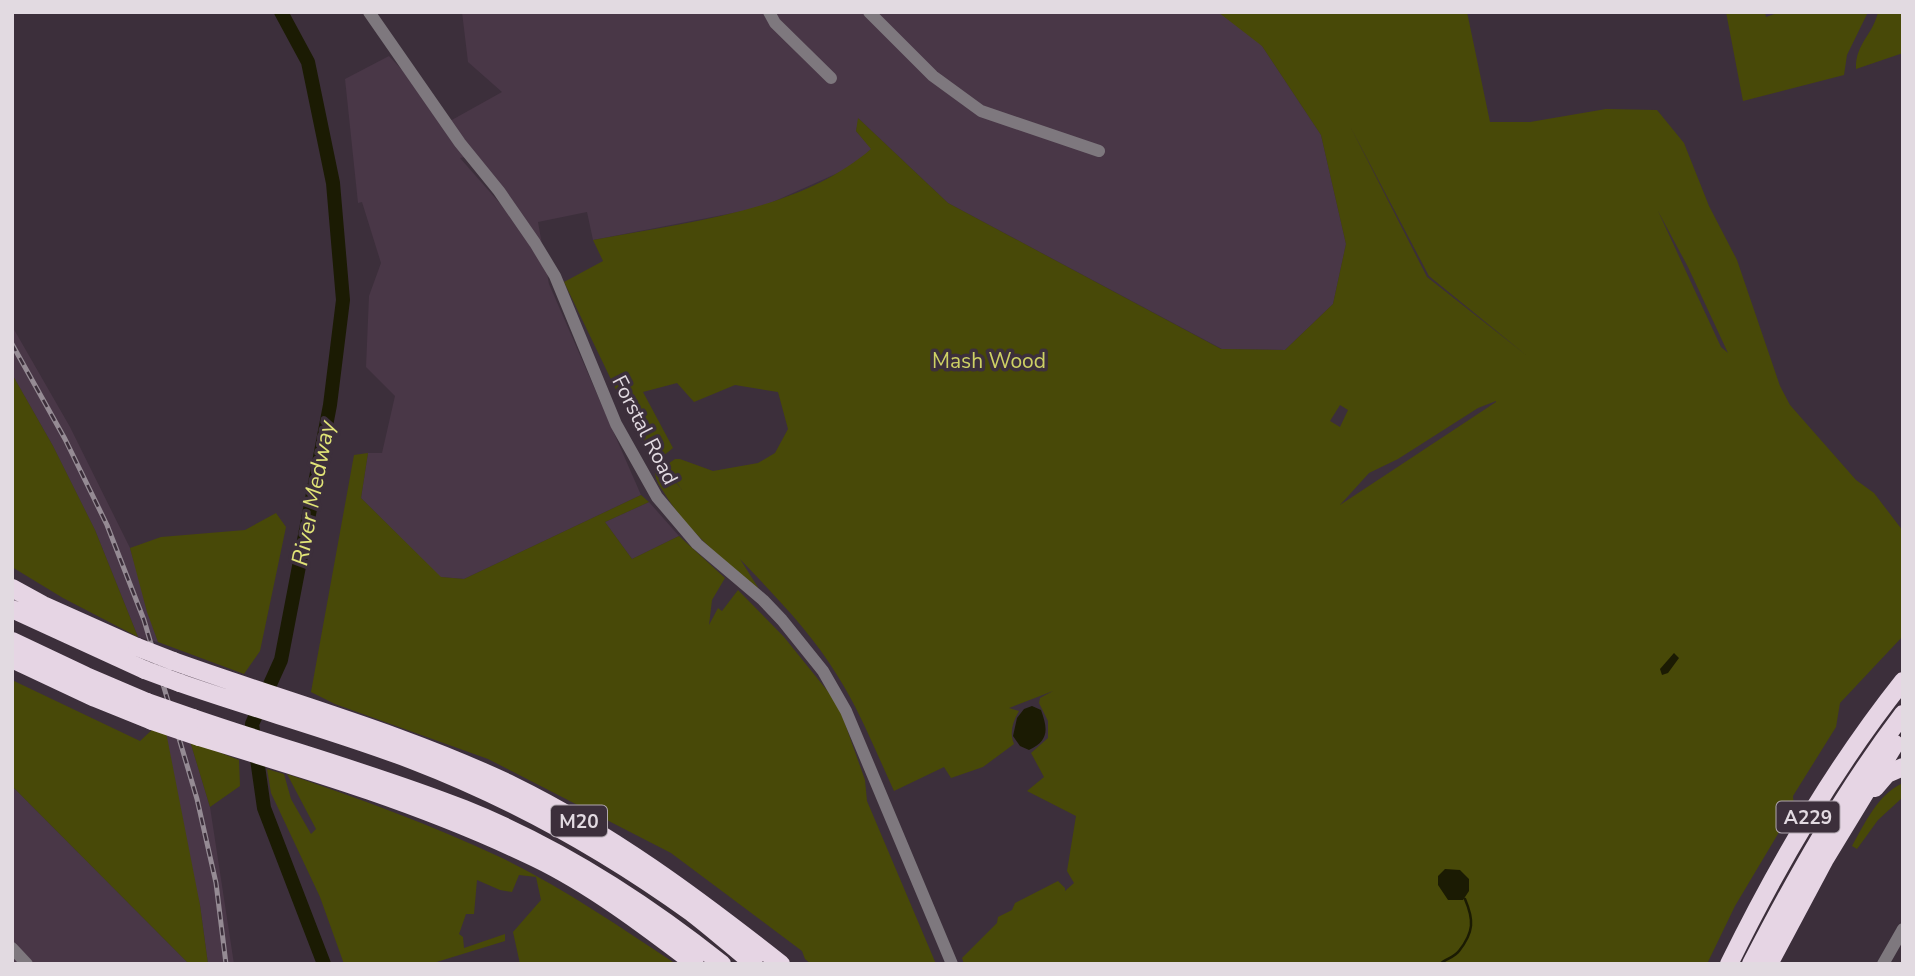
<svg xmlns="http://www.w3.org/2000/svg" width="1915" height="976" viewBox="0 0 1915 976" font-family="'Nunito Sans',sans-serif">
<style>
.built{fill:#493747;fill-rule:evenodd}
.green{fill:#484908;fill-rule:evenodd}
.water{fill:#1b1b03}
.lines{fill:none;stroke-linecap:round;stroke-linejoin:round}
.stream{stroke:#1b1b03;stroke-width:2.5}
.river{stroke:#1b1b03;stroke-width:14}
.minor{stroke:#7e787e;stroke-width:12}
.highway{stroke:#e6d5e4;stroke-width:18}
.rail-casing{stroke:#958b94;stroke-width:5}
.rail{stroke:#3c2f3b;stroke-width:2.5;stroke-dasharray:8;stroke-linecap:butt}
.highway-bridge{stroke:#e6d5e4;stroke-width:18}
.labels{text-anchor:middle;stroke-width:7;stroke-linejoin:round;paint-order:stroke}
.shield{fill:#3c2f3b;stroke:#b0a7af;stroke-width:2}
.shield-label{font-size:19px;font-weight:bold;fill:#e2dae1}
.park-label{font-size:21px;fill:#ced164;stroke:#3c2f3b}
.street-label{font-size:21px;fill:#e2dae1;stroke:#3c2f3b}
.water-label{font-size:23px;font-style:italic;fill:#e1e477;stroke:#3c2f3b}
</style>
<rect width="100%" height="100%" fill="#3c2f3b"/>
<path class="built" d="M462 12H1232L1262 46 1321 135 1346 244 1333 304 1285 350 1222 349 948 203 859 119 856 131 872 149 849 168 759 208 593 240 587 212 538 222 549 284 641 495 464 579 440 577 361 498 368 453H382L395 396 366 367 369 296 381 263 362 202 358 203 345 79 389 56 450 121 502 92 468 62ZM477 155 512 217 460 158Z
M12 326 70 427 130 548 158 642 138 637 95 530 53 446 12 374Z
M649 502 679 536 632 559 605 522Z
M154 728 190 741 210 807 234 964H208L200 905Z
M12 786 189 964H12Z"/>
<path class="green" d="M1218 12H1467L1490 122H1530L1606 109 1657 110 1684 143 1709 206 1737 260 1780 386 1790 405 1856 480 1874 493 1903 531V636L1840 703 1836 727 1793 796 1794 807 1735 906 1707 964H964L962 958 997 923 998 917 1012 910 1015 903 1058 881 1065 888V891L1074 883 1067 871 1076 816 1027 791 1044 777 1031 753 1048 738V721L1039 703 1040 698 1053 691 1009 708 1019 711C1013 722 1009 732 1014 744L983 767 951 778 944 767 894 791C876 752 860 711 837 675 811 632 774 595 740 559L759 589C722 558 688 533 663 491 659 485 655 479 655 471L661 464 682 490 665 466 675 459H680L713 471 758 463 775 453 788 429 778 392 735 385 694 402 677 383 643 392 673 448 658 460 633 425 564 282 603 261 593 240C686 222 798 212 871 149L856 131 858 118 948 203 1221 349 1285 350 1333 304 1346 244 1321 135 1262 46ZM1350 126 1429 276 1526 355 1427 277ZM1658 211 1688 267 1728 353 1721 347ZM1496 401V402L1340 505 1369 473 1398 459 1478 408ZM1340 405 1348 410 1340 427 1330 421Z
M1726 12H1765L1766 17 1780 12H1868L1847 55 1844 75 1743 101Z
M1878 12H1903V53L1856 69C1855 44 1873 35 1878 12Z
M12 374 53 446 95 530 138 637 63 598 12 567Z
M368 453 361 498 441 577 464 579 641 495 649 502 605 522 632 559 679 536 725 578 712 600 709 625 718 608 722 611 738 590 784 637 838 704 865 780 867 801 936 964H811L805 959 802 951 671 853 488 759 335 704 311 692 354 455Z
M276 513 286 527 260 651 244 674 158 642 147 612 130 548 161 537 245 530Z
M12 680 140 741 154 728 166 732 200 905 208 964H189L12 786Z
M190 741 239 760 240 786 210 807Z
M267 769 284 774 291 799 311 834 316 829 287 774C360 799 432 825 502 858 562 887 620 927 676 964H520L513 932 541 900 536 877 519 875 512 892 500 890 477 880 474 914H466L459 934 463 937 464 948 505 934V941L430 964H344L320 897 271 793Z
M1903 783V797L1878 820 1857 849 1852 846C1865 823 1878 794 1903 783Z"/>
<path class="water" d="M1674 653 1679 658 1668 673 1662 675 1660 669Z
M1032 706 1041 710C1048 729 1049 741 1029 750L1020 746 1013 736 1017 718 1024 709Z
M1445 869 1460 870 1469 879V891L1463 900H1448L1438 885V876Z"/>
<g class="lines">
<path class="stream" d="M1440 964C1445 959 1455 957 1459 951 1474 932 1474 920 1465 899"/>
<path class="river" d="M281 12 308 62 333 183 343 300 330 405 281 660 252 724 264 808 324 964"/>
<path class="minor" d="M369 12 460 143 499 191 535 243 555 276 616 424 657 497 697 544 763 600 782 620 823 671 846 711 952 964
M769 12 775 23 831 78
M869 12 933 76 981 111 1099 151
M12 948 27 964
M1883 964 1903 929"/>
<path class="highway" d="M12 588 43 605 137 647
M12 609 145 670
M12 641 86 676 147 702
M12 659 95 698 152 721
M173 661C287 702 403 733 512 785 610 833 696 897 781 964
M180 683C257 710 336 731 412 760 511 798 606 851 692 913 713 929 733 947 754 964
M193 718C283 749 375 774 464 809 557 846 644 902 722 964
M199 737C312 771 428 806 535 858 591 885 645 926 695 964
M1875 788 1887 774 1903 767
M1729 964C1778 864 1833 769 1903 681
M1751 964C1796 877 1843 793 1903 714
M1769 964 1825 859 1895 744"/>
<defs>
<path id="rail" d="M12 344 65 439 107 525 144 620 197 799 216 883 226 964"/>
</defs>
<use href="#rail" class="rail-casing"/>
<use href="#rail" class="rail"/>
<path class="highway-bridge" d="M137 647 173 661
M145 670 180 683
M147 702 193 718
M152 721 199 737"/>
</g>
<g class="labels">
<g class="shield">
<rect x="1776.5" y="801.5" width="63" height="31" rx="5"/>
<rect x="551" y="805.5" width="56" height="31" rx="5"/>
</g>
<g class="shield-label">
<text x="1808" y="824">A229</text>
<text x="579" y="828">M20</text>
</g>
<g class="park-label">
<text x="989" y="368">Mash Wood</text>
</g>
<g class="street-label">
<text transform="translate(645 430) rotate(63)" y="7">Forstal Road</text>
</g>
<g class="water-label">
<text transform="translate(313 493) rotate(-79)" y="8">River Medway</text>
</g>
</g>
<rect width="1915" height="976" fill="none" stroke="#e2dae1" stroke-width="28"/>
</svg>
